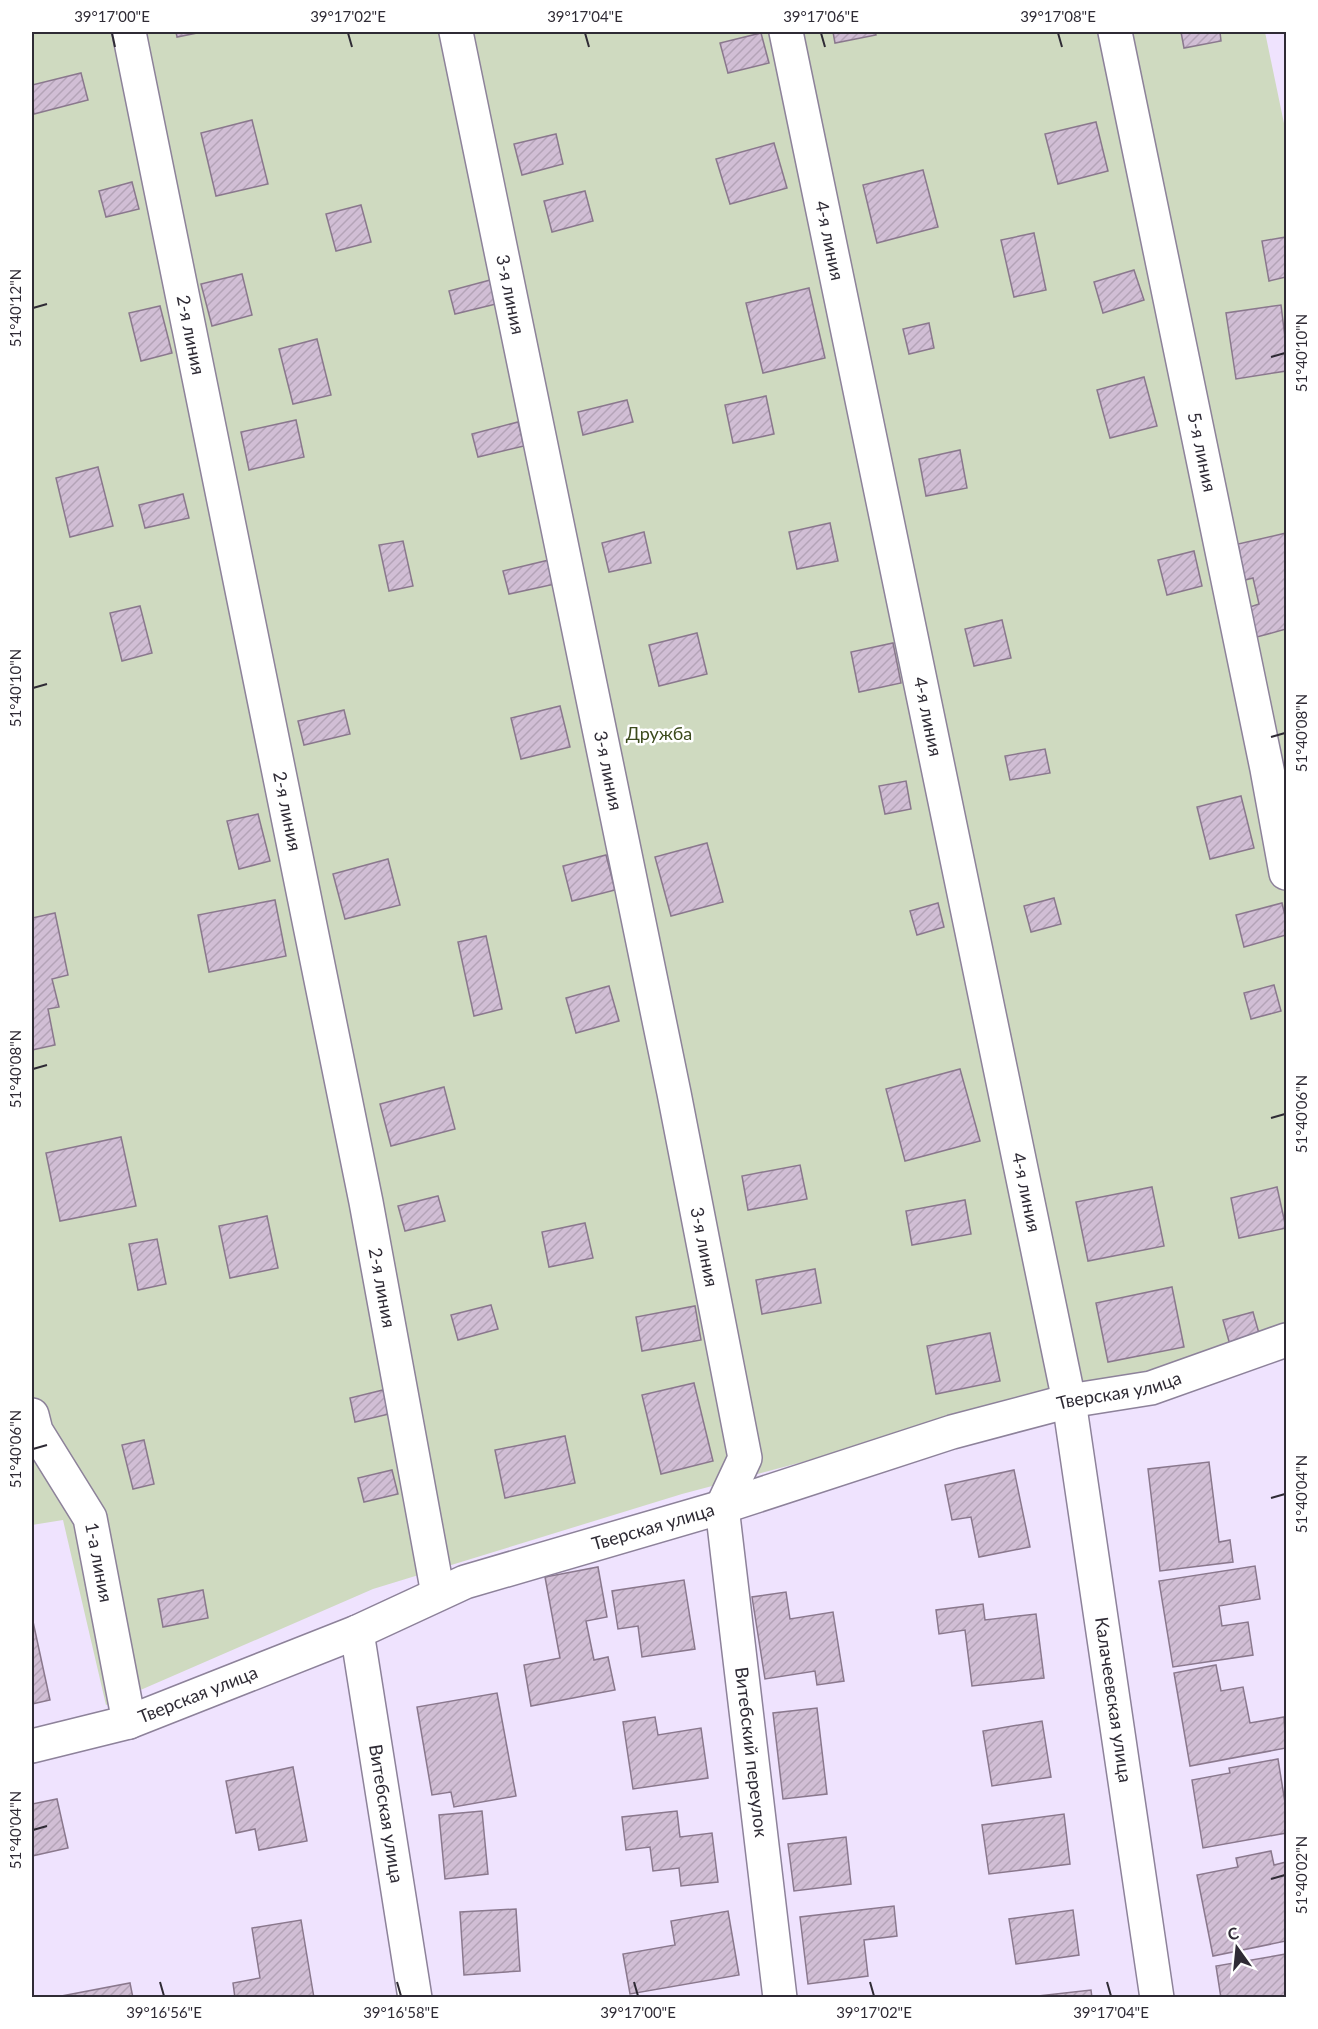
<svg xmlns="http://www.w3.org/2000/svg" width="1318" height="2029" viewBox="0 0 1318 2029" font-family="Lato,sans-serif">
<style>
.garden{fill:#cfdac0}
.building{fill:url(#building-hatch);stroke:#8a788d;stroke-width:1.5}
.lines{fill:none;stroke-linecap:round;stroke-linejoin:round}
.minor-casing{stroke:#8d829a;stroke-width:36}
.minor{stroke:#fff;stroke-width:33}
.ticks{fill:none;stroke:#2f2b35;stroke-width:2}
.labels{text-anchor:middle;stroke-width:5;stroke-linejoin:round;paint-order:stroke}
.street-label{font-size:18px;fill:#2f2b35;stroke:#fff}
.park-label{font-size:18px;fill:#3c4b1d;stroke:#fff}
.neatline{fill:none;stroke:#2f2b35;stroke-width:2}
.ticks-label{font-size:15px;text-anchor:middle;fill:#2f2b35}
</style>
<defs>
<pattern id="building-hatch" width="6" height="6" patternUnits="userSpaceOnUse" patternTransform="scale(1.5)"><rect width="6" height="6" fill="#d1bed5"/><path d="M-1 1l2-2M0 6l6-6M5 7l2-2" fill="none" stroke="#b4a3b7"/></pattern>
</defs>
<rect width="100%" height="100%" fill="#efe3fe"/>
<path class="garden" d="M32 32H1265L1286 133V1334L682 1494 373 1589 106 1705 63 1520 32 1525Z"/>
<path class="building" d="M176 32H202L177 37Z
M833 32H875L876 35 835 43Z
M1181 32H1220L1221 41 1184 48Z
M761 33 769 63 728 73 720 43Z
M81 73 88 100 34 114 32 104V85Z
M252 120 268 184 216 196 201 133Z
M1096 122 1108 171 1058 184 1045 134Z
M556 134 563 164 522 175 514 144Z
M774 143 787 188 730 204 716 159Z
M923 170 938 227 877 243 863 185Z
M132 182 139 209 106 217 99 191Z
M585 191 593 221 552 232 544 201Z
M361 205 371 242 336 251 326 214Z
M1034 233 1046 290 1014 297 1001 240Z
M1286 237V277L1269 281 1262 241Z
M1134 270 1144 300 1103 313 1094 282Z
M242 274 252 315 212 326 201 284Z
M494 279 500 303 455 314 449 291Z
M809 288 825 358 763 373 746 303Z
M1281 305 1286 346V371L1236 379 1226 313Z
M160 306 172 353 141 361 129 313Z
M929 323 934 348 909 354 903 329Z
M317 339 331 395 293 404 279 349Z
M1144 377 1157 426 1110 438 1097 390Z
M766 396 774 434 733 443 725 405Z
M627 400 633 422 583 435 578 412Z
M296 420 304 457 249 470 241 432Z
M518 422 524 446 478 457 472 434Z
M960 450 967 488 926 496 919 459Z
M98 467 113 526 70 537 56 478Z
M183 494 189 518 145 528 139 505Z
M830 523 838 561 797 569 789 532Z
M644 532 651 563 609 572 602 543Z
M1286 533V629L1257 637 1249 631 1247 608 1259 604 1253 578 1245 580 1238 544Z
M403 541 413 586 389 591 379 545Z
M1194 551 1202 586 1167 595 1158 560Z
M549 560 555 584 509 594 503 571Z
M140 606 152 653 122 661 110 613Z
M1002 620 1011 658 974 666 965 629Z
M697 633 707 674 659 686 649 645Z
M893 643 901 683 859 692 851 652Z
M560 706 570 747 521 759 511 718Z
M344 710 350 734 304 745 298 721Z
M1045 749 1050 773 1010 780 1005 756Z
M906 781 911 809 885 814 879 786Z
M1241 796 1254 848 1210 859 1197 807Z
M258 814 270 861 239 869 227 821Z
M707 843 723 902 671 916 655 857Z
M606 855 615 890 572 901 563 866Z
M388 859 400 905 345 919 333 874Z
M1054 898 1061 924 1031 932 1024 906Z
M275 900 286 956 209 972 198 915Z
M938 903 944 927 917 935 910 911Z
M1282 903 1286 920V935L1244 947 1236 915Z
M55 913 68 975 52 979 59 1007 48 1009 55 1045 32 1050V918Z
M486 936 502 1009 474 1016 458 942Z
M1274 985 1281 1011 1251 1019 1244 993Z
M609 986 619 1021 576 1033 566 998Z
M960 1069 980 1141 905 1161 886 1089Z
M444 1087 455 1129 391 1146 380 1104Z
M121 1137 136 1206 60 1221 46 1153Z
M800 1165 807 1199 748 1210 742 1176Z
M1152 1187 1164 1246 1088 1261 1076 1202Z
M1277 1187 1286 1228 1239 1238 1231 1198Z
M438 1196 445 1221 405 1231 398 1206Z
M965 1200 971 1234 912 1245 906 1211Z
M267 1216 278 1268 230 1278 219 1226Z
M585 1223 593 1258 549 1267 542 1232Z
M157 1239 166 1284 138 1290 129 1244Z
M815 1269 821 1303 762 1314 756 1280Z
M1172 1287 1184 1347 1108 1362 1096 1303Z
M491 1305 498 1329 458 1340 451 1315Z
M695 1306 701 1340 642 1351 636 1317Z
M1253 1312 1260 1337 1230 1345 1223 1320Z
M990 1333 1000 1381 936 1394 927 1346Z
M694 1383 713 1461 661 1474 642 1395Z
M383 1390 389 1414 355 1422 350 1398Z
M565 1436 575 1483 505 1498 495 1450Z
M144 1440 154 1484 133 1489 122 1445Z
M1209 1462 1219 1542 1230 1540 1233 1562 1160 1571 1148 1469Z
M392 1470 398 1494 364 1502 358 1478Z
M1014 1470 1030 1547 979 1557 971 1517 952 1520 945 1485Z
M1255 1566 1260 1599 1219 1606 1222 1626 1248 1622 1253 1655 1173 1667 1159 1581Z
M598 1567 607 1617 586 1621 594 1660 608 1657 615 1690 531 1706 524 1665 560 1658 545 1577Z
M684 1580 695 1649 642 1657 638 1626 618 1629 612 1591Z
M203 1590 208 1618 163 1627 158 1599Z
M786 1592 790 1619 833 1612 844 1681 817 1685 815 1671 765 1679 752 1597Z
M983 1604 985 1620 1036 1614 1044 1678 972 1686 965 1630 939 1634 936 1610Z
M32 1617 50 1700 32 1704Z
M1216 1665 1221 1691 1243 1687 1250 1723 1284 1717 1286 1748 1190 1766 1174 1673Z
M497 1693 516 1796 454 1807 451 1792 432 1795 417 1707Z
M817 1708 827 1794 783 1799 773 1713Z
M655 1717 658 1735 701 1728 708 1778 633 1789 623 1722Z
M1042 1721 1051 1777 992 1786 983 1731Z
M1278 1759 1286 1809V1833L1203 1848 1192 1780 1230 1773 1229 1768Z
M293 1767 307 1841 259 1850 255 1829 236 1833 226 1781Z
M57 1799 68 1848 32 1856V1804Z
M482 1811 488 1874 445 1879 439 1815Z
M677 1811 680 1837 712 1833 718 1882 681 1886 679 1868 653 1871 650 1847 626 1850 622 1817Z
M1064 1814 1070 1864 989 1874 982 1825Z
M846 1837 851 1884 794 1891 788 1844Z
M1271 1851 1274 1865 1286 1862V1941L1213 1956 1197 1875 1238 1867 1236 1858Z
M894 1906 897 1936 864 1940 868 1976 808 1984 800 1917Z
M516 1909 520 1971 464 1975 460 1912Z
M1073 1910 1079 1955 1016 1964 1009 1919Z
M728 1911 739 1975 630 1994 623 1954 675 1945 671 1921Z
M301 1920 314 1998H235L233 1983 260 1978 252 1928Z
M1286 1954V1998H1221L1216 1966Z
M130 1983 133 1998H51Z
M1091 1990 1092 1998H1020Z"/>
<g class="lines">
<defs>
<g id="minor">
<path id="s1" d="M129 32 366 1202 438 1594"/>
<path id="s2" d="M456 32 674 1093 745 1458 722 1507 780 1998"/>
<path id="s3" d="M786 32 1069 1401 1157 1998"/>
<path id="s4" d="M1115 32 1267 769 1286 873"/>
<path id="s5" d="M32 1415 36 1431 90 1518 129 1722"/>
<path id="s6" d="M357 1632 415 1998"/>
<path id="s7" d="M32 1746 129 1722 357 1632 465 1582 722 1507 952 1432 1069 1401 1151 1388 1286 1340"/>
</g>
</defs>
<use href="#minor" class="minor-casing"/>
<use href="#minor" class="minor"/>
</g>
<path class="ticks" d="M112 33 115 47M348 33 352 47M585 33 589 47M821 33 825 47M1058 33 1062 47M33 308 47 304M1271 357 1285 353M33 688 47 684M1271 737 1285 733M33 1069 47 1065M1271 1118 1285 1114M33 1449 47 1445M1271 1498 1285 1494M33 1830 47 1826M1271 1879 1285 1875M160 1982 164 1996M397 1982 401 1996M634 1982 638 1996M870 1982 874 1996M1107 1982 1111 1996"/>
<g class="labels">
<g class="street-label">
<text dy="6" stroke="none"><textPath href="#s3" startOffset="213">4-я линия</textPath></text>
<text dy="6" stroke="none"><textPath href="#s2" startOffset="268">3-я линия</textPath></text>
<text dy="6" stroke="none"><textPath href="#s1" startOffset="309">2-я линия</textPath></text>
<text dy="6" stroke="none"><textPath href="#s4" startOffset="429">5-я линия</textPath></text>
<text dy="6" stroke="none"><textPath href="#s3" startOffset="699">4-я линия</textPath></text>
<text dy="6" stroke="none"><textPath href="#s2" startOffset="754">3-я линия</textPath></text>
<text dy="6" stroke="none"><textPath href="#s1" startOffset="795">2-я линия</textPath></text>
<text dy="6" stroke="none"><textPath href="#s3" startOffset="1185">4-я линия</textPath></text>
<text dy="6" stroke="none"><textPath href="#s2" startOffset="1240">3-я линия</textPath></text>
<text dy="6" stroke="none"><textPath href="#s1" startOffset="1281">2-я линия</textPath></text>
<text dy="6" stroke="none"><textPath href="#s7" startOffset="1146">Тверская улица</textPath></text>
<text dy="6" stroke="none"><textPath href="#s7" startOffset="660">Тверская улица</textPath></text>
<text dy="6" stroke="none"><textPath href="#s5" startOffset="164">1-а линия</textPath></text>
<text dy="6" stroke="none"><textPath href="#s7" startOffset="174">Тверская улица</textPath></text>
<text dy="6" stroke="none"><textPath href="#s3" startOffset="1700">Калачеевская улица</textPath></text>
<text dy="6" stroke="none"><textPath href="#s2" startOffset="1756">Витебский переулок</textPath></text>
<text dy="6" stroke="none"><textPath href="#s6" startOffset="184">Витебская улица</textPath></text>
</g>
<g class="park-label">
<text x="659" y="740">Дружба</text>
</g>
</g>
<rect width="1318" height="2029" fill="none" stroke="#ffffff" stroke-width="66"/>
<g transform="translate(1237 1948) rotate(345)" stroke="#ffffff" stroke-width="4.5" paint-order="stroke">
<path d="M0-4.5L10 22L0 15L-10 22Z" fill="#2f2b35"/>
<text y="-9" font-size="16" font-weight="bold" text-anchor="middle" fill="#2f2b35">С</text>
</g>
<rect x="33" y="33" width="1252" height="1963" class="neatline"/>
<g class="ticks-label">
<text x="112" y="22">39°17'00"E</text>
<text x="348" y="22">39°17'02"E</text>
<text x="585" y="22">39°17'04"E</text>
<text x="821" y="22">39°17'06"E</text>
<text x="1058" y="22">39°17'08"E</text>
<text transform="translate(16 308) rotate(-90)" y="5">51°40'12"N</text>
<text transform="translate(1302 353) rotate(-90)" y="5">51°40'10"N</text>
<text transform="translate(16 688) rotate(-90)" y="5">51°40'10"N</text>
<text transform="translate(1302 733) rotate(-90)" y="5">51°40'08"N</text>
<text transform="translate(16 1069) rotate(-90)" y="5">51°40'08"N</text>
<text transform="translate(1302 1114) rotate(-90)" y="5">51°40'06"N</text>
<text transform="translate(16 1449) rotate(-90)" y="5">51°40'06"N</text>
<text transform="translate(1302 1494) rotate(-90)" y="5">51°40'04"N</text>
<text transform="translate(16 1830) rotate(-90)" y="5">51°40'04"N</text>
<text transform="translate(1302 1875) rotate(-90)" y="5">51°40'02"N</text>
<text x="164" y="2018">39°16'56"E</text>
<text x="401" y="2018">39°16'58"E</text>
<text x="638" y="2018">39°17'00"E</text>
<text x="874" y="2018">39°17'02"E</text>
<text x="1111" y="2018">39°17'04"E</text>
</g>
</svg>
